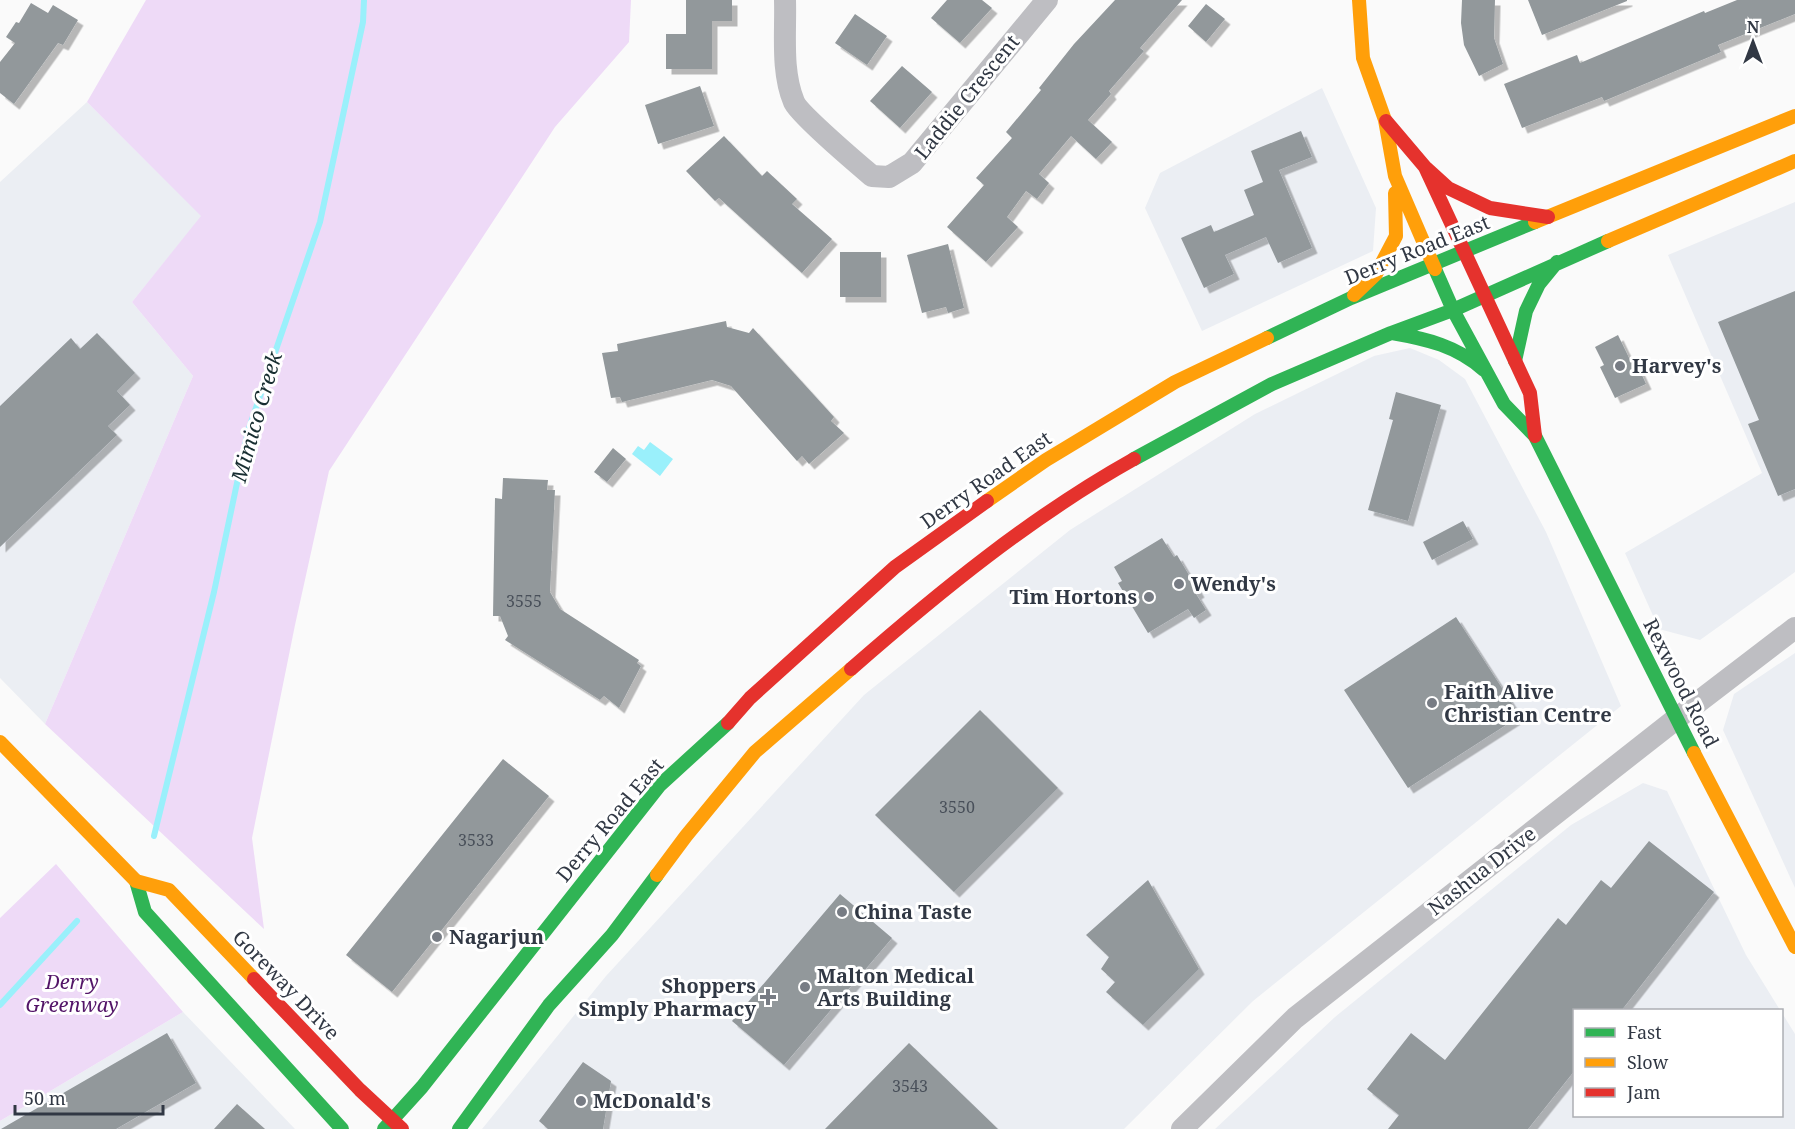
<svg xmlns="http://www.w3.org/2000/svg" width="1795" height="1129" viewBox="0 0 1795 1129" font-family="'Noto Serif',serif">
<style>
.built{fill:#ebeef3}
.green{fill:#eedaf7}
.water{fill:#9af0fb}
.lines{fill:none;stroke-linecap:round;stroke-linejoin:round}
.stream{stroke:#9af0fb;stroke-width:6}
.building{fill:#92989b;filter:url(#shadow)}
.street{stroke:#bebec2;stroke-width:22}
.fast{stroke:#30b455;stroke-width:14}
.slow{stroke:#ff9f0a;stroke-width:14}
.jam{stroke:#e5322d;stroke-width:14}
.poi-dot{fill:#777c84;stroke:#fff;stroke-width:2}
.labels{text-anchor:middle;stroke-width:6;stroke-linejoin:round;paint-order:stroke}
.number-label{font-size:16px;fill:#49505a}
.street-label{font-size:20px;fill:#313844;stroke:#fff}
.poi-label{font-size:20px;font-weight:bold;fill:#313844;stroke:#fff;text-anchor:start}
.park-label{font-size:20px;font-style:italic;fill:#531568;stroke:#fff}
.water-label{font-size:21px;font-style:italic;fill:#182e31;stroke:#fff}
</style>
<defs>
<filter id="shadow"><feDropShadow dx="5.5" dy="5.5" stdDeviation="0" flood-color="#0004"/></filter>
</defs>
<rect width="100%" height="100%" fill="#fafafa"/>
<path class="built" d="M1322 88 1376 208 1373 251 1202 331 1145 208 1160 173Z
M87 102 202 216 132 302 193 376 45 724 0 678V182Z
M1795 202V572L1700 640 1659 629 1625 553 1762 473 1668 255Z
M1410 348 1439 360 1465 379 1546 532 1621 706 1253 1001 1124 1129H482L606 976 864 695 1070 530 1255 414 1374 356Z
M1795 653V888L1723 730 1734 694Z
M1643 783 1667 791 1746 955 1780 1010H1574V1116H1782V1013L1795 1034V1129H1215L1335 1017 1571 825Z
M183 1012 295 1129H0V1121Z"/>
<path class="green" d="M146 0H631L629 42 555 127 329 471 295 625 252 838 264 929 45 724 193 376 132 302 201 216 87 102Z
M56 864 183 1012 0 1121V918Z"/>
<path class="water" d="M650 442 673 459 660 476 632 454 638 446 644 450Z"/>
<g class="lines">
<path class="stream" d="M154 836 214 592 248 431 320 222 363 22 364 0
M0 1005 77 921"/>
</g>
<path class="building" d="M686 0H732V21H712V69H666V34H686Z
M947 0H982L992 8 960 43 931 18Z
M1115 0H1182L1140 48 1144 51 1109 91 1111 94 1088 120 1112 142 1096 159 1071 136 1039 174 1049 183 1037 199 1026 191 1007 217 1018 227 986 262 947 227 984 185 976 178 1012 138 1006 132 1041 90 1039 88 1074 44Z
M1462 0H1495L1494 38 1503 64 1479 76 1464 45 1461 23Z
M1528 0H1627V1L1542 35Z
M1737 0H1795V14L1718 45 1721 52 1604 101 1602 97 1522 128 1504 84 1577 55 1580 63 1704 11 1705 13Z
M31 3 48 13 53 5 78 20 63 45 58 43 14 104 0 93V62L15 43 6 37 16 22 19 23Z
M1206 4 1225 19 1206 42 1188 26Z
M855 14 887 36 867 65 835 43Z
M902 66 932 92 900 128 870 101Z
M700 86 714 126 658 144 645 105Z
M1301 131 1312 157 1279 170 1312 248 1278 263 1266 237 1225 255 1234 274 1204 288 1181 238 1211 225 1214 232 1254 215 1244 190 1263 182 1251 151Z
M724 136 762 176 767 171 797 199 792 204 832 239 802 273 719 198 715 201 686 171Z
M948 244 964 308 948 313 946 307 922 313 907 255Z
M840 252H881V297H840Z
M1795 291V489L1778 496 1748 424 1759 420 1718 322Z
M726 321 727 327 749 333 753 328 834 417 831 421 844 433 809 464 802 456 797 461 731 386 712 380 622 402 620 397 611 398 602 353 618 351 617 344Z
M97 333 135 373 117 391 130 405 108 426 117 435 0 547V406L71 338 80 349Z
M1618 335 1631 362 1635 360 1646 384 1615 398 1600 367 1604 365 1595 347Z
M1396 392 1441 405 1408 521 1368 510 1393 420 1389 419Z
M613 448 626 459 607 482 594 472Z
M503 478 548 480 547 490H555L550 592 560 609 639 660 637 663 641 666 619 708 604 696 600 700 505 640 508 636 500 616H493L495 498 502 499Z
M1463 521 1473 539 1432 560 1423 542Z
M1162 538 1174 557 1177 555 1199 592 1196 594 1206 610 1194 618 1188 609 1148 633 1118 583 1122 581 1114 567Z
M1456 617 1520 716 1408 788 1344 690Z
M980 710 1058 788 954 892 875 815Z
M503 759 549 796 392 992 346 955Z
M1649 841 1714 892 1621 1011H1575V1070L1528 1129H1388L1399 1115 1367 1089 1411 1033 1445 1060 1558 918 1566 925 1601 880 1611 888Z
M1148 880 1199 969 1143 1025 1106 992 1115 982 1101 969 1109 957 1086 935Z
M840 894 892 938 784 1065 732 1021Z
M167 1033 196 1083 116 1129H1Z
M909 1043 998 1129H825Z
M583 1062 611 1081 603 1129H548L539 1121Z
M237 1104 265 1129H214Z"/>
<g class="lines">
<path class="street" d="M785 0C786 33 781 71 794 102 799 114 859 165 872 176L889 177 912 163 1047 0
M1182 1129 1295 1018 1676 719 1795 628"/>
<path class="fast" d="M1435 269 1453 310 1504 404 1535 436 1694 753
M1392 333C1427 339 1457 346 1484 370
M1267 338 1351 298 1535 222
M1515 361 1526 311 1539 284 1557 262
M1134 459 1272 384 1391 333 1453 310 1608 241
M136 881 145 912 342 1129
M384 1129 422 1087 660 785 728 723
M459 1129 549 1005 612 935 657 875"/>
<path class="slow" d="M1359 0 1363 58 1385 120 1395 176 1435 269
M1535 222 1795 116
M1608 241 1795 161
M1354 295 1376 274 1396 236 1395 193
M987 501 1046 460 1175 382 1267 338
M0 742 136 881 169 890 254 979
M1694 753 1795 947
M657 875 686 836 755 752 851 669"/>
<path class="jam" d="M1386 121 1425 167 1530 393 1535 436
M1426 168 1448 188 1490 208 1548 217
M851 669C939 592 1032 516 1134 459
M728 723 750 698 895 567 987 501
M254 979 360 1090 402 1129"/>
</g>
<g class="poi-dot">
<circle cx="1620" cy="366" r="6"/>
<circle cx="1179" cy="584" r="6"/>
<circle cx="1149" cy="597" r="6"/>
<circle cx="1432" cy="703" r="6"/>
<circle cx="842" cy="912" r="6"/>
<circle cx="437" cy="937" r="6"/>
<circle cx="805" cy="987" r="6"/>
<path d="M765 988h6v6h6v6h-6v6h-6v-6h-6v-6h6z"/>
<circle cx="581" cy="1101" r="6"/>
</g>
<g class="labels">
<g class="number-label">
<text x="524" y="607">3555</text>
<text x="957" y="813">3550</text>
<text x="476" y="846">3533</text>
<text x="910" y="1092">3543</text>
</g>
<g class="street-label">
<text transform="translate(967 97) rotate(-51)" y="7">Laddie Crescent</text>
<text transform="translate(1417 250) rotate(-22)" y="7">Derry Road East</text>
<text transform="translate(986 480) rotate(-35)" y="7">Derry Road East</text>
<text transform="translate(1681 683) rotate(63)" y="7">Rexwood Road</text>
<text transform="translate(610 820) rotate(-50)" y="7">Derry Road East</text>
<text transform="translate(1482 871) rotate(-38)" y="7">Nashua Drive</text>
<text transform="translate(286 985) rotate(46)" y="7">Goreway Drive</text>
</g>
<g class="poi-label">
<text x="1632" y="373">Harvey's</text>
<text x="1191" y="591">Wendy's</text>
<text x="1137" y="604" text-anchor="end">Tim Hortons</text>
<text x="1444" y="699">Faith Alive<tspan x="1444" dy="23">Christian Centre</tspan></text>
<text x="854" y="919">China Taste</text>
<text x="449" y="944">Nagarjun</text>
<text x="817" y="983">Malton Medical<tspan x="817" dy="23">Arts Building</tspan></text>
<text x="756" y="993" text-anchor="end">Shoppers<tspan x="756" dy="23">Simply Pharmacy</tspan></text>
<text x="593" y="1108">McDonald's</text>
</g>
<g class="park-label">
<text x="72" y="989">Derry<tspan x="72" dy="23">Greenway</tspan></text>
</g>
<g class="water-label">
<text transform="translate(257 417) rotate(-74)" y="7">Mimico Creek</text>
</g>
</g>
<rect x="1573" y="1009" width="210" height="108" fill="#ffffff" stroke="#adafb4" stroke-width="1.5"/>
<rect x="1585" y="1028" width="30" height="9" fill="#30b455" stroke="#adafb4" stroke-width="1.5"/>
<text x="1627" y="1039" font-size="18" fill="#313844">Fast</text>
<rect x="1585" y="1058" width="30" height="9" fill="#ff9f0a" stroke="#adafb4" stroke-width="1.5"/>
<text x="1627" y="1069" font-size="18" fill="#313844">Slow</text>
<rect x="1585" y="1088" width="30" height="9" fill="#e5322d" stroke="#adafb4" stroke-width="1.5"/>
<text x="1627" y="1099" font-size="18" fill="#313844">Jam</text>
<g transform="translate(1753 42)" stroke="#ffffff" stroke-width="4.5" paint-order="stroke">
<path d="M0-4.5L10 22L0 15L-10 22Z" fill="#313844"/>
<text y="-9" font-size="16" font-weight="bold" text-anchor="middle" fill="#313844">N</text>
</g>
<path d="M15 1105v9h148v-9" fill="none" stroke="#313844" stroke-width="3"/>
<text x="24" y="1105" font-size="18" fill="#313844" stroke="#ffffff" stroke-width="4.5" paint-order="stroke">50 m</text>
</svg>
